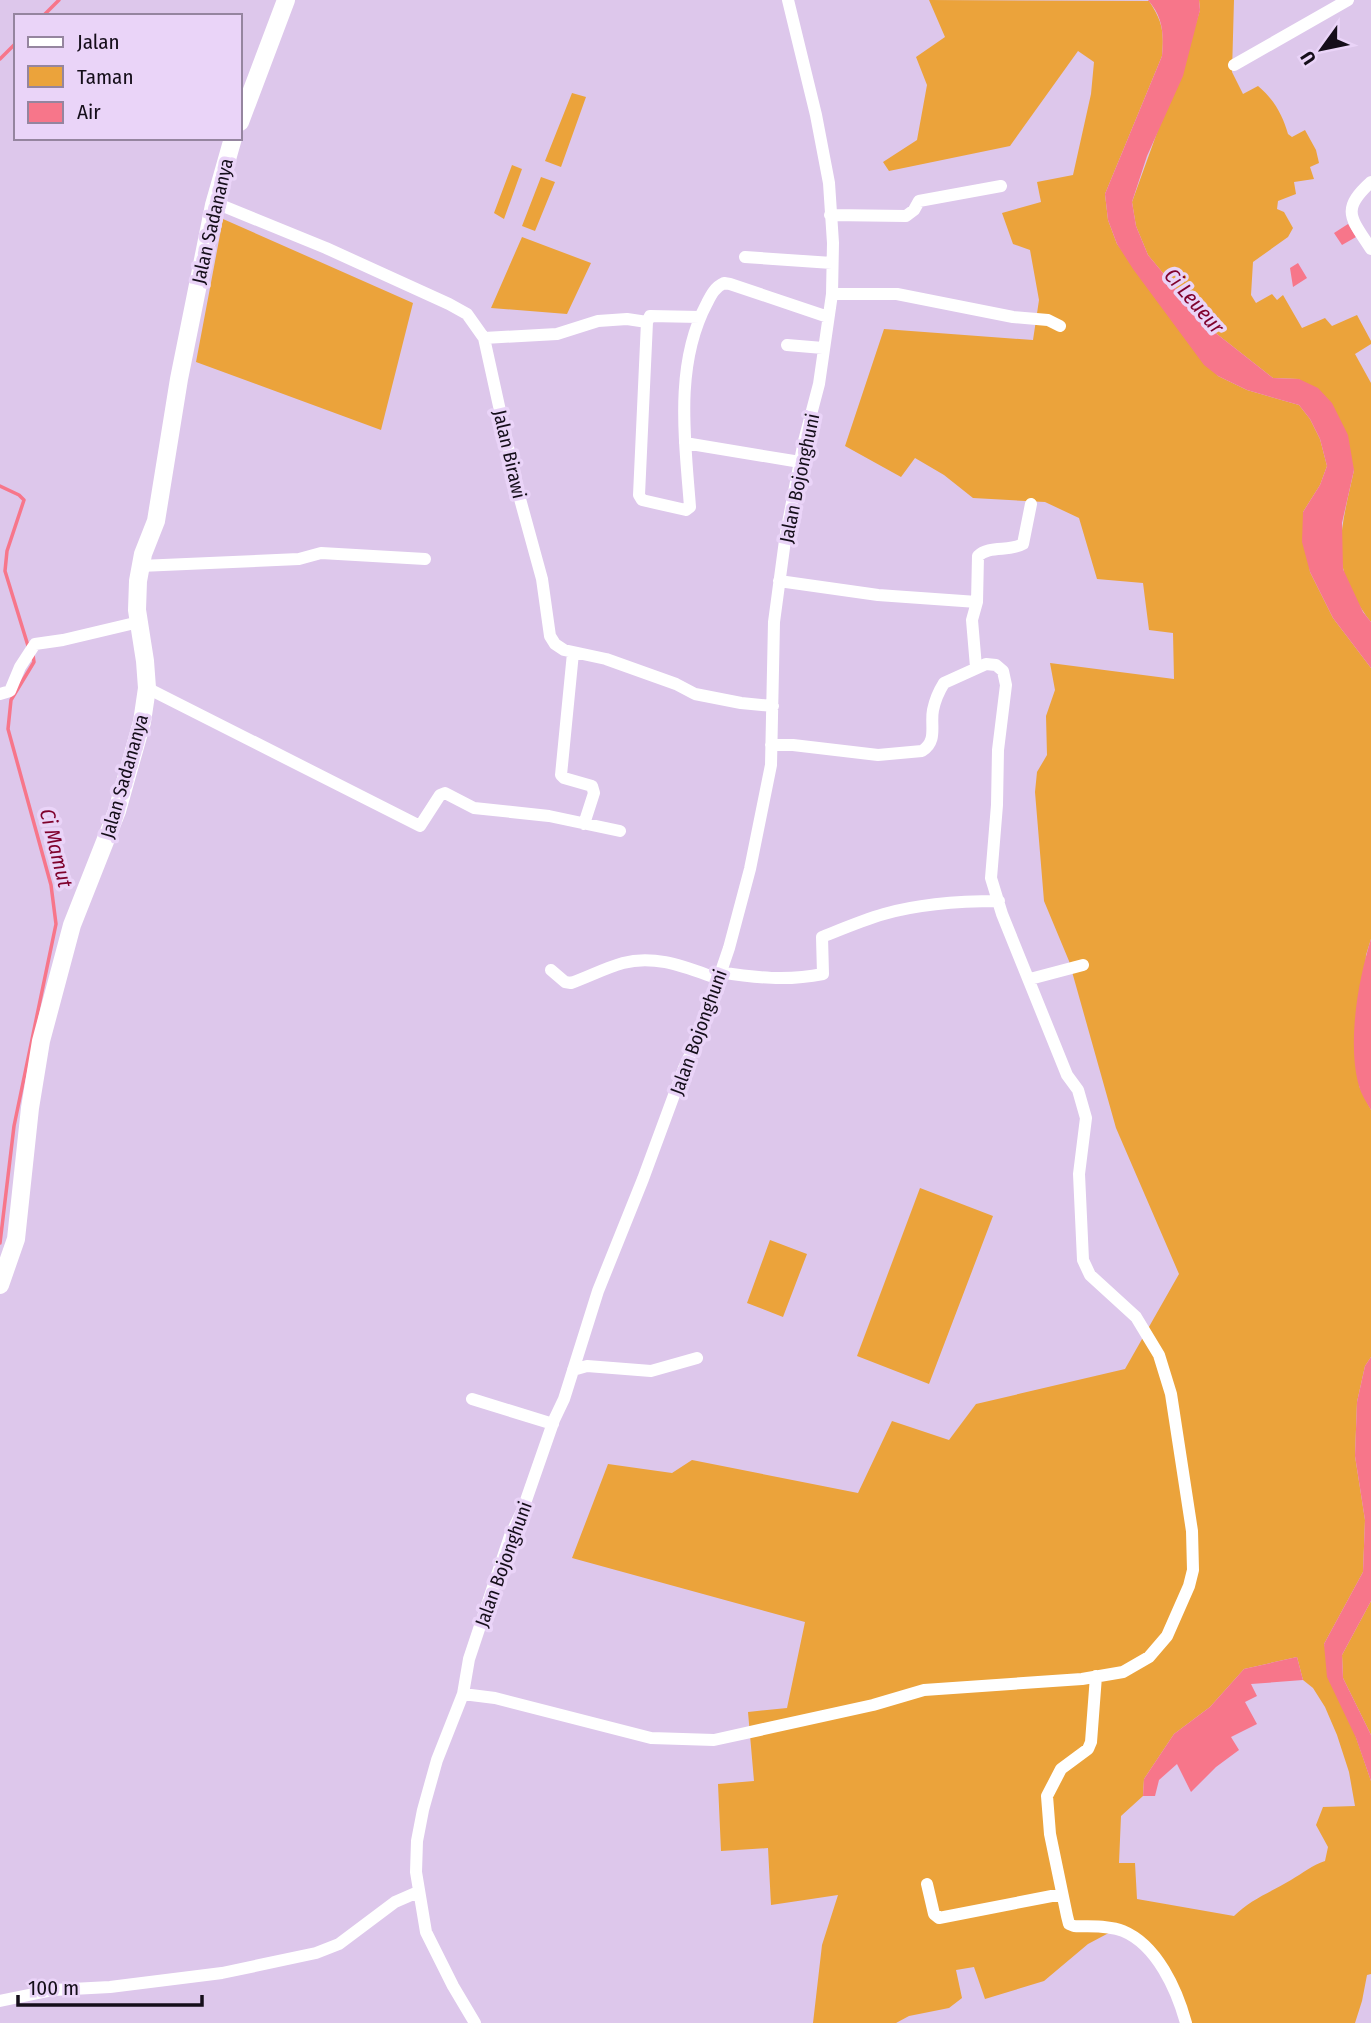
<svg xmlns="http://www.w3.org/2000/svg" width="1371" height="2023" viewBox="0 0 1371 2023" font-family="'Fira Sans Condensed',sans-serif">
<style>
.green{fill:#eba33b;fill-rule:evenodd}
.water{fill:#f7768a}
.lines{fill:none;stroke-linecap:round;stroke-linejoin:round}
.stream{stroke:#f7768a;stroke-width:3.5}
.street{stroke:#fff;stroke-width:12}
.secondary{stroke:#fff;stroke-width:18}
.labels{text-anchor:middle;stroke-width:7;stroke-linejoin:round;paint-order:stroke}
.street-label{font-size:19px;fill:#150e1a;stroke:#ead4f8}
.water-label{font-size:21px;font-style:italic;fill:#7f012c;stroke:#ead4f8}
</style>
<rect width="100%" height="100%" fill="#ddc7eb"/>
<path class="green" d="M929 0 1149 1C1163 22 1164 32 1162 56L1105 194 1108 220 1117 244 1218 376 1247 390 1299 405 1310 419 1320 439 1327 466 1320 485 1303 512 1310 572 1333 618 1371 668V939L1366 955 1359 1086 1371 1110V1357L1365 1366 1357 1402 1355 1456 1365 1520 1363 1572 1324 1644 1371 1781V1974L1367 1975 1362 2001 1355 2023H1187L1161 1962 1120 1927 1088 1944 1044 1981 985 1999 974 1967 956 1970 962 1998 949 2008 909 2016 896 2023H813L822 1945 838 1895 771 1905 768 1848 721 1851 718 1784 754 1781 748 1712 787 1708 805 1622 572 1558 608 1464 672 1473 692 1460 858 1493 892 1421 949 1440 976 1404 1125 1369 1179 1274 1116 1128 1069 961 1044 901 1035 792 1037 772 1047 755 1046 716 1055 690 1050 663 1174 679 1173 633 1149 630 1143 583 1097 579 1079 518 1045 502 973 498 944 475 915 458 901 477 845 446 884 329 1033 340 1039 300 1030 250 1013 244 1002 213 1041 202 1037 182 1073 175 1091 94 1094 62 1078 51 1010 146 889 171 883 162 917 140 927 85 916 57 945 37ZM1297 1657 1303 1680 1313 1688 1325 1707 1337 1735 1349 1772 1355 1806 1323 1807 1316 1825 1328 1847 1325 1861C1312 1865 1303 1873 1291 1880 1271 1892 1251 1899 1234 1916L1137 1899 1135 1863H1119L1121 1816 1143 1796 1144 1779 1174 1734 1210 1707 1244 1669Z
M1199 0H1234L1232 72 1243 94 1258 86C1274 99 1283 116 1288 134L1292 137 1305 130 1316 150 1319 163 1310 167 1314 179 1294 182 1296 194 1278 201 1277 209 1284 212 1293 228 1288 237 1253 262 1251 295 1256 303 1272 294 1277 300 1283 295 1302 328 1325 318 1332 326 1357 315 1371 341V344L1355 354 1371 383V622C1361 610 1346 584 1343 568 1336 539 1348 499 1354 470L1299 379 1273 378 1208 327 1148 255 1136 226 1132 202 1193 33 1200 10Z
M572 93 586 97 561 167 545 161Z
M512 165 522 169 504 219 494 213Z
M541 177 555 182 535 231 522 226Z
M223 219 413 303 381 430 196 362Z
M522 237 591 263 567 314 491 308Z
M920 1188 993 1216 929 1384 857 1356Z
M770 1240 807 1254 783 1317 747 1303Z
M1371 1601V1735L1343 1678 1342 1655Z"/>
<path class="water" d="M1148 0H1199L1200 10 1183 76 1147 156 1132 202 1136 226 1148 255 1208 327 1273 378 1299 379 1318 388 1332 403 1348 435 1354 470 1342 523 1343 569 1363 612 1371 622V668L1333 618 1310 572 1302 542 1303 512 1320 485 1327 466 1320 439 1310 419 1299 405 1247 390 1218 376 1204 365 1133 269 1117 244 1108 220 1105 194 1162 56C1164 34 1163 17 1148 0Z
M1348 224 1356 237 1342 245 1334 233Z
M1298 263 1307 278 1293 287 1290 268Z
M1371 939V1110C1367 1103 1361 1094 1359 1086 1347 1044 1358 980 1371 939Z
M1371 1357V1601L1342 1655 1343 1678 1371 1735V1781L1356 1738 1327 1677 1324 1644 1363 1572 1365 1520 1355 1456 1357 1402 1365 1366Z
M1297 1657 1303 1680 1251 1684 1257 1696 1245 1702 1257 1724 1231 1737 1239 1750 1216 1767 1191 1792 1177 1764 1159 1780 1155 1796H1143L1144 1779 1174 1734 1210 1707 1244 1669Z"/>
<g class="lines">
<path class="stream" d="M43 16 59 0
M0 59 16 43
M0 486 19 495 24 500 7 551 5 571 29 649
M0 1243 14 1126 56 924 51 885 8 729 11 700 34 662 33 655"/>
<path class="street" d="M1234 65 1348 0
M1371 182C1340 210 1351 218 1371 249
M214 205 223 206 326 248 449 304 467 314 484 338 517 488 542 579 550 636 555 644 564 650 606 659 676 684 695 694 741 703 773 706
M830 215 906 216 914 210 919 201 1001 186
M745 257 832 263
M832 294H897L1013 317 1048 320 1060 326
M647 322 639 495 642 500 686 510 690 507C685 440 674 365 707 303 711 295 715 287 724 283L730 284 828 317
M484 338 557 334 598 321 627 319 647 322 650 316 700 317
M787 345 823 348
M685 443 800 462
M140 566 299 559 321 553 425 559
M779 581 878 595 977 602
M573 653 561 775 564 778 592 786 594 793 584 824
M976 667 972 620 977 602 978 556C989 545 1010 552 1023 544L1031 504
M147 688 420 826 440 795 445 793 474 808 549 816 620 831
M0 694 10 691 20 667 35 644 63 640 139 622
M551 970 565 982 571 983C588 977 605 968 623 963 656 954 687 968 719 979
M720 972C755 978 788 981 823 974L822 937C842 929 863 920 884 914 922 903 961 901 999 901
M1030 979 1083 965
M573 1370 587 1366 651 1371 697 1358
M472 1399 553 1424
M1096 1676 1091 1742 1088 1749 1061 1769 1047 1796 1050 1834 1067 1916 1069 1924 1074 1926C1090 1927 1108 1925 1123 1931 1157 1945 1177 1990 1186 2023
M463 1694 495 1698 651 1738 714 1740 873 1705 924 1690 1082 1679 1123 1672 1149 1657 1167 1636 1189 1586 1193 1570 1192 1531 1171 1394 1159 1355 1136 1317 1090 1275 1083 1260 1079 1174 1086 1118 1078 1090 1067 1075 1002 914 991 878 997 805 998 750 1006 685 1003 671 996 665 986 664 944 683C939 691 935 700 933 710 930 725 938 741 922 751L878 755 793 745H771
M927 1884 934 1914 939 1918 1062 1894
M0 2001 53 1990 110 1987 222 1973 316 1953 339 1944 395 1902 418 1892
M475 2023 453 1986 426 1932 416 1872 417 1841 423 1810 437 1760 463 1694 469 1659 510 1536 523 1509 554 1420 564 1399 598 1291 643 1179 684 1068 699 1036 729 948 750 869 771 765 774 622 786 533 804 441 819 384 832 294 833 243 829 183 816 115 788 0"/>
<path class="secondary" d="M240 122 286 0
M0 1285 16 1239 30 1108 41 1041 72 925 117 811 142 722 147 688 145 661 137 610 138 581 143 554 156 521 179 379 214 205 233 138"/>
</g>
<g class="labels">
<g class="street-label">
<text transform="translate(212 221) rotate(-77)" y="7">Jalan Sadananya</text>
<text transform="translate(510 454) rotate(77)" y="7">Jalan Birawi</text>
<text transform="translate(799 478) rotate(-78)" y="7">Jalan Bojonghuni</text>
<text transform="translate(124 776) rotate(-74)" y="7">Jalan Sadananya</text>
<text transform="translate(698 1032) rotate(-70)" y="7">Jalan Bojonghuni</text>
<text transform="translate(503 1564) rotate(-70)" y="7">Jalan Bojonghuni</text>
</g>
<g class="water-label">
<text transform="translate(1194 301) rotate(49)" y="7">Ci Leueur</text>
<text transform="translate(56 848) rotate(76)" y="7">Ci Mamut</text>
</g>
</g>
<rect x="14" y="14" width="228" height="126" fill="#ead4f8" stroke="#95859f" stroke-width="2"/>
<rect x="28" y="37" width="35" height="10" fill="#ffffff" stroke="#95859f" stroke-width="2"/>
<text x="77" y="49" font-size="21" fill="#150e1a">Jalan</text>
<rect x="28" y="66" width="35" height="21" fill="#eba33b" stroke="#95859f" stroke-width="2"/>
<text x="77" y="84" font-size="21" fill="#150e1a">Taman</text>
<rect x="28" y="102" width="35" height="21" fill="#f7768a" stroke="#95859f" stroke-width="2"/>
<text x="77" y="119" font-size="21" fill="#150e1a">Air</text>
<g transform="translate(1322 49) rotate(237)" stroke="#ead4f8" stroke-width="5" paint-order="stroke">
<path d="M0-5L12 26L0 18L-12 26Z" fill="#150e1a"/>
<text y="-10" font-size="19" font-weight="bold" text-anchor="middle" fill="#150e1a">U</text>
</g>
<path d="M18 1995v10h184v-10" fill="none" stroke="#150e1a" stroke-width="3.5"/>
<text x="28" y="1995" font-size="21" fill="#150e1a" stroke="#ead4f8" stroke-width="5" paint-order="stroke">100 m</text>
</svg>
